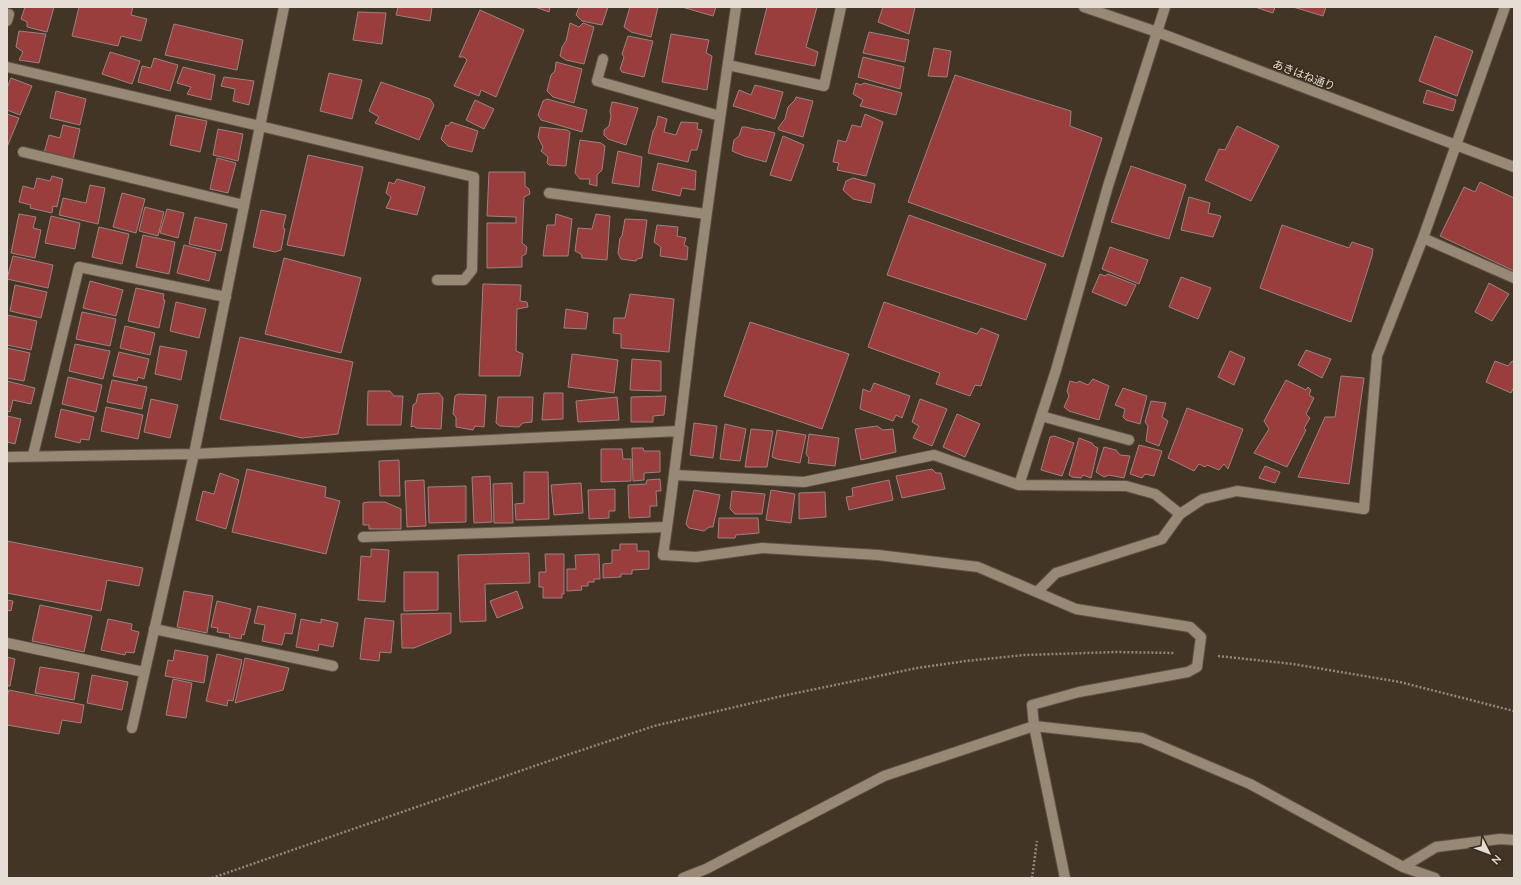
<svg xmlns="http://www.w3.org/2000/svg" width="1521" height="885" viewBox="0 0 1521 885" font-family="'Nunito Sans','Noto Sans JP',sans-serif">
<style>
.building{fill:#993d3d;stroke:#9b8280}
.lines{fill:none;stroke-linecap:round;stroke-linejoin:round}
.service-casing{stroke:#5d5245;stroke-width:12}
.minor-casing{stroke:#5d5245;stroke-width:12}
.tertiary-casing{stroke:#5d5245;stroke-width:12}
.path{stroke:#91877b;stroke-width:2.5;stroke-dasharray:2 2;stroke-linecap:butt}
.service{stroke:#988977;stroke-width:10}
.minor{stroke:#988977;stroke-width:10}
.tertiary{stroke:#988977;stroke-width:10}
.labels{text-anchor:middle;stroke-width:3;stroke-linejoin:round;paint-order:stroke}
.street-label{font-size:11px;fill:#e5ddd4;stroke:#372b1c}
</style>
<rect width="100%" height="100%" fill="#423526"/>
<path class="building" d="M25 7H54L47 32 27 27V22L21 19Z
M79 7H133L131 15 147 19 141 41 121 36 118 46 72 36Z
M398 7H432L430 21 396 15Z
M535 7H550L549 12Z
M579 7H608L602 25 582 21 576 15Z
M630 7H658L651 37 631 32 624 27Z
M682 7H716L713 16Z
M767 7H817L806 47 818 52 815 66 755 54Z
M883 7H915L909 34 878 22Z
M1255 7H1275L1273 13Z
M1293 7H1326L1323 16Z
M480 10 524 30 496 97 481 90 479 96 454 86 467 60 464 57H459Z
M358 12 386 13 382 44 353 40Z
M570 23 579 27 583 23 594 27 584 64 566 60 560 56 562 47 566 41Z
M174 24 243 40 237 70 165 55Z
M19 31 46 34 39 63 19 60 23 52 16 47Z
M869 32 909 40 905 62 863 53Z
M671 34 709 40 706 53 712 56 707 90 662 82Z
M628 36 653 41 644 77 622 72 620 69 624 57 622 54Z
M1435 36 1473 51 1457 96 1419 81Z
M934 48 951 51 947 77 928 76Z
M110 52 140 61 132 84 102 74Z
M863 57 904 67 900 89 858 77Z
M154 58 178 65 170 91 138 82 142 66 151 68Z
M556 62 582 69 574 103 553 97 547 91 551 75 555 71Z
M183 67 215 75 211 100 187 94 191 87 177 83Z
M329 73 362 80 352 119 320 111Z
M955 75 1071 111 1070 126 1102 138 1063 257 908 202Z
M224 77 254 81 249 105 233 101 235 89 221 86Z
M11 78 32 86 20 115 7 110V88Z
M381 82 430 99 434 105 419 140 375 123 379 117 369 111Z
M856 83 861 85 864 83 902 93 896 115 860 106 863 100 853 94Z
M755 85 783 92 775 119 733 106 739 90 751 95Z
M1427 90 1456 100 1453 111 1423 103Z
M56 91 86 99 80 125 50 118Z
M796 97 813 101 803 137 779 130 778 128 785 119 788 107 795 100Z
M547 99 587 110 582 132 541 120 538 115 543 101Z
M475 100 494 109 484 129 466 120Z
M612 102 618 103 638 108 626 145 608 139 604 135V130L609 126 611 116 610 111Z
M7 114 19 118 7 147Z
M865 114 883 122 866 176 837 170 839 163 833 162 838 140 846 142 852 125 861 127Z
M176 115 207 121 200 152 170 145Z
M658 116 667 119 664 132 676 135 681 122 698 123 697 129 702 130 697 150H691L688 162 648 153 653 131 656 126Z
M451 122 478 131 472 152 448 146 441 139 446 125 448 126Z
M63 125 80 129 73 160 44 153 49 135 60 138Z
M1237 126 1279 146 1251 201 1205 180 1219 149 1225 150Z
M540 127 567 130 570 132 566 166 549 165 547 163 548 157 541 151 543 147 538 137Z
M742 127H746L758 130 759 129 775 133 766 162 744 156 732 151 734 140 739 136Z
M218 129 243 134 238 161 213 155Z
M783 136 804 145 791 181 770 175Z
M580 140 601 143 605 146 602 170 597 175V186L589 184 590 179H580L575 173Z
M618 151 642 157 639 187 612 183Z
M308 155 363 167 344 256 287 245Z
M217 158 236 163 228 193 210 189Z
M658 163 696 171 695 190 682 188 680 196 652 190Z
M1131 166 1186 185 1169 239 1111 222Z
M489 172H525V186L529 189 530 194 524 197 522 243 527 247 526 254 522 256V267L487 268V223H516V217L487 216Z
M52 176 63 179 57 207 53 206 52 213 30 208 31 205 19 202 23 186 34 189 37 178 50 181Z
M853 178 875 184 871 203 853 199 843 190 846 181Z
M397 179 425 187 417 215 386 208 391 197 386 193 389 182 394 184Z
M1480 182 1514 198V271L1440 236 1464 187 1475 192Z
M90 185 105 188 98 224 59 215 63 198 86 203Z
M122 193 145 199 136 233 113 227Z
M1189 197 1210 203 1208 213 1221 216 1213 237 1181 230Z
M145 207 164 212 158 236 139 231Z
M167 209 184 213 178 238 160 233Z
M261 210 286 215 283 228 285 229 281 250 275 252 253 247Z
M19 214 36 217 33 228 41 230 35 258 11 253Z
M556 214 572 219 568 256H543L547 225H555Z
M596 214 610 216 607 260 582 258 581 254 575 251 578 228 592 229Z
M909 215 1046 264 1026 320 887 275Z
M51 216 80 223 75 249 45 243Z
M195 217 227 224 221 251 189 244Z
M625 219 647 220 642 258 637 259 636 261 621 259 618 253 620 238 622 236Z
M657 225 678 227 677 236 686 238 684 245 688 247 687 260 660 256 661 247 654 242Z
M1282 225 1349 248 1352 242 1373 249 1372 256 1351 322 1260 288Z
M99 227 129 234 122 264 92 257Z
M143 235 175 242 169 274 136 267Z
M184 245 216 253 209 281 177 273Z
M1110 247 1148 260 1139 284 1102 269Z
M13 256 53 265 48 288 7 279Z
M284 258 361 278 341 353 265 334Z
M1100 274 1105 276 1108 274 1136 285 1126 306 1092 292Z
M1181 277 1211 288 1198 319 1169 307Z
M90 281 123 290 116 316 83 308Z
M1489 283 1509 294 1492 321 1475 312Z
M483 284 521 285 520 301 527 302 528 307 517 309 516 351 523 354 520 376H479Z
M15 285 47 292 41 318 10 311Z
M136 288 164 294 163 300H165L159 328 128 321Z
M630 294 674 299 669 352 621 348V334L613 333 614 318H625Z
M176 302 206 309 199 338 170 331Z
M884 302 977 334 981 328 999 335 981 386 975 385 970 396 936 384 940 373 868 347Z
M566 309 588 313 586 329 564 328Z
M82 312 116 319 110 346 76 339Z
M7 315 37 321 31 350 7 345Z
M750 322 849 354 822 429 724 396Z
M125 326 155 333 150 355 120 348Z
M240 337 353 362 338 434 302 438 220 419Z
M75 344 110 351 103 379 69 371Z
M160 346 187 351 181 380 155 374Z
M7 348 30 353 24 381 7 378Z
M1306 350 1331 359 1322 378 1298 365Z
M1230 351 1245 358 1234 385 1218 377Z
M119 352 149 359 144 379 138 377 137 381 113 376Z
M572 354 618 360 614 393 568 387Z
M632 359 661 361V391L630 390Z
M1495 361 1508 366 1512 361 1514 362V387L1511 393 1486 382Z
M1341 376 1364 378 1349 484 1298 477 1325 417H1335Z
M68 377 102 385 96 412 62 404Z
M1093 379 1109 386 1099 420 1069 411 1064 407 1069 396 1067 391 1070 381 1077 383 1079 381 1088 385Z
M112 380 147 387 142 409 107 402Z
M1286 380 1306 390 1308 387 1311 390 1309 395 1314 398 1306 414 1310 418 1304 428 1306 430 1287 467 1254 453 1269 429 1264 421Z
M7 381 35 388 31 404 13 400 10 412 7 411Z
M874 383 910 396 902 418 896 415 893 421 860 409 863 389 870 392Z
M1123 388 1147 396 1140 424 1126 420 1123 417 1125 409 1115 405Z
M368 391H390L394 396H403L401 425H367Z
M439 393 443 398 441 429 416 428 414 426 411 427 413 405 416 403 418 394Z
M544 393H563V419L542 420Z
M458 394 486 395 484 427 475 426 473 430 456 427V417L453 414 455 396Z
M666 396 664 415 653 416V422H631V397Z
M498 397H533L532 422 523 423 519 427 500 426 496 423Z
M617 397 619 420 578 422 576 401Z
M151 399 178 405 170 438 144 432Z
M920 399 947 409 932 446 913 438 919 426 912 422Z
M1151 401 1166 403 1162 417 1168 421 1159 446 1146 441 1148 426 1145 422Z
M106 407 143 415 138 439 101 431Z
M1187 408 1243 429 1228 469 1224 464 1219 470 1207 465 1205 467 1199 464 1194 471 1168 458Z
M61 409 94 417 89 440 81 439 80 443 55 437Z
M957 414 980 424 965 457 943 447Z
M7 416 21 419 15 444 7 442Z
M694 423 717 426 713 458 690 455Z
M725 424 746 429 740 461 720 459Z
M877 426 883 430 893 429 896 452 861 460 855 429Z
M751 429 773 431 767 467H745Z
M777 430 806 435 800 463 777 459 772 457Z
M809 434 839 438 835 466 808 463 809 458 806 454Z
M1054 436 1074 443 1062 476 1041 470 1050 437Z
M1079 438 1092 443 1094 446 1098 448 1091 478 1083 475 1081 478 1072 477 1069 475Z
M1139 445 1162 451 1154 476 1145 474 1142 478 1130 474Z
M1104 447 1116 450 1120 455 1130 456 1124 478 1109 475 1104 477 1096 472Z
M632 448H643L644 451H660V472L644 473V480L633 481Z
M601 449H622L623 459H631V481L601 482Z
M399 460 400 496H380L379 461Z
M1265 466 1280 472 1275 483 1259 478Z
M247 469 326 487 325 497 340 501 326 554 232 532Z
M932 469 936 473H941L945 489 902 498 896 476Z
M524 472H548L549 519 516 520 515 504 524 503Z
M220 473 239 480 226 529 196 520 203 491 214 494Z
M490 476 492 522 474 523 472 477Z
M660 479 661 491H656L657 506H650V517L629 518 628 485 646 484 647 480Z
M424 480 426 526 407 527 405 481Z
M889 480 893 500 849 510 846 497 853 496 852 488Z
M512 483 513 523H494L493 484Z
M581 483 583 513 554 515 551 485Z
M466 486V522L429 523 428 487Z
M615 489V511H609V518L589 519 588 490Z
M694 490 720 495 713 527H709L704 531 689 528 686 524Z
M771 490 795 494 791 523 766 520Z
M732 491 765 494 762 514H735L730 509Z
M825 492 826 517 799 519V493Z
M368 502H385L401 509V529H369V525H363V503Z
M719 518H758L759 533 736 535 735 538H718Z
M7 541 143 568 139 586 107 580 101 611 7 593Z
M620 544H637V551H649V569L632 570V574H621V577L603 578V564L612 563V550H620Z
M371 549 389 550 385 602 358 600 361 556 371 557Z
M529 553 530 583 485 584 486 621 460 622 458 555Z
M545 554H564V594H562V598H543V587H539V572H546Z
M599 554 600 579H594V582H588V586H581L582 590 567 591V569H576L575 555Z
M404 572H438V610L404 611Z
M184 591 213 596 207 633 177 627Z
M517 591 523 608 497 618 490 601Z
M7 600 13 601 11 611 7 610Z
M217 601 251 609 244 635 242 634 241 639 229 637 230 634 217 632 218 628 211 627Z
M40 605 92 616 84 652 32 641Z
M258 606 296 614 292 634 285 633 282 645 262 641 265 625 254 623Z
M451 613V633L414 648H402L401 614Z
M365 618 394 621 391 653 380 652 379 661 360 659Z
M108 619 132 624 131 630 139 632 134 653 126 652 125 655 101 650Z
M301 619 321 623V619L338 623 333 647 319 644 318 651 296 647Z
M175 650 208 656 204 683 165 676 168 660 173 661Z
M217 654 242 660 233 701 228 700 227 706 206 701Z
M7 657 15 659 10 686H7Z
M245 658 289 668 283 690 235 703Z
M40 667 79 673 74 700 35 693Z
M92 675 128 682 122 710 87 703Z
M173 679 192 683 186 718 166 715Z
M9 690 84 705 81 723 62 720 59 734 7 725V697Z"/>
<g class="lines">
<defs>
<path id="service" d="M260 126 474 177 472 270 464 280H437
M23 152 244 205
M549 193 706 214
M33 455 79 267 226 297
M363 537 667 527
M663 555 696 557 762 548 878 555 978 567 1076 609 1190 627 1201 637 1197 667 1188 672 1079 692 1032 705 1034 726
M1037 592 1056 573 1162 539 1180 514 1203 499 1237 491 1364 509
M154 629 333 666
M7 643 144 672"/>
<path id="minor" d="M1165 7 1108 186 1056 370 1019 485 1126 486 1155 494 1180 514
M7 21 9 14
M603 59 597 81 720 116
M728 65 824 86 841 7
M7 67 260 126
M1423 238 1514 278
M1041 416 1129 440
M7 457 194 454 679 431
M675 475 804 482 934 455 1019 485
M1364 509 1377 356 1423 238 1505 7
M663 555C675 476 683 397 693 318 706 214 721 111 736 7
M132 728 194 454 284 7
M1403 867 1436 847 1500 839 1514 840
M1065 878 1034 726 1142 738 1250 784 1403 867 1435 878"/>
<path id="tertiary" d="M1084 7 1157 32 1514 167
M683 878 706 869 884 776 1034 726"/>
</defs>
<use href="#service" class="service-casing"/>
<use href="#minor" class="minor-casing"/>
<use href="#tertiary" class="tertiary-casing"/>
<path class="path" d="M1218 656 1293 664 1400 682 1514 711
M212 878 546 762 654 726 782 696 917 668 966 661 1024 655 1116 652 1175 653
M1032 878 1037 841"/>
<use href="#service" class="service"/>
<use href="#minor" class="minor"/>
<use href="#tertiary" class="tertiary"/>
</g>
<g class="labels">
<g class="street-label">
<text transform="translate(1304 75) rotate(21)" y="4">あきはね通り</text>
</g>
</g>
<rect width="1521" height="885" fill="none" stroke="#e5ddd4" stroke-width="16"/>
<g transform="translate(1489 853) rotate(132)" stroke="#372b1c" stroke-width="3" paint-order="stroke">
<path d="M0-3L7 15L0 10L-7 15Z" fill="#e5ddd4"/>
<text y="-6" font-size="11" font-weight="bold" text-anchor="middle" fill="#e5ddd4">N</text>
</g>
</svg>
